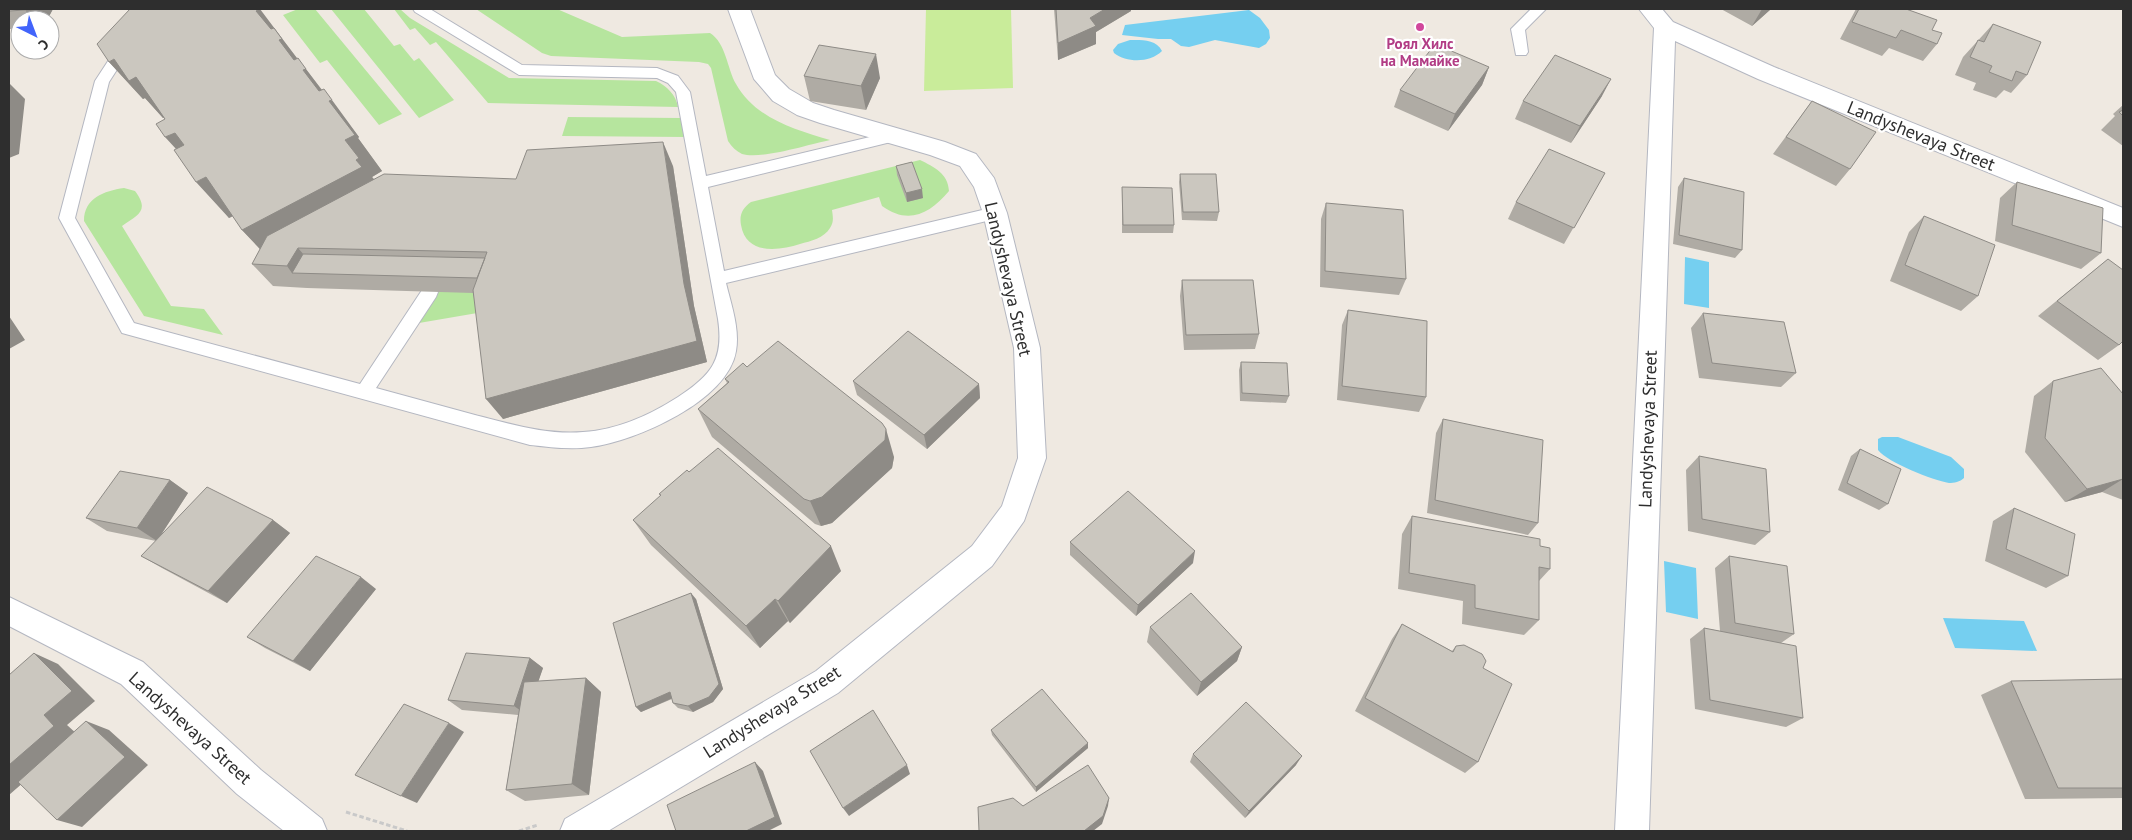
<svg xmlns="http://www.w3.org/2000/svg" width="2132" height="840" viewBox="0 0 2132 840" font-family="'PT Sans',sans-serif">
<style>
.green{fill:#b6e59e}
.pitch{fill:#c9ec9a}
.water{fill:#75cff0}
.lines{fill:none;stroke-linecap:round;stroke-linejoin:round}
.service-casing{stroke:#b4b7c1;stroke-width:2}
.minor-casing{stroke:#b4b7c1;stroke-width:2}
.tertiary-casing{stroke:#b4b7c1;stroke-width:2}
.path{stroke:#c9c9c9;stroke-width:3;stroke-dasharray:4.5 2.5;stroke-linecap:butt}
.service{fill:#fff;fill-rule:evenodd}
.minor{fill:#fff;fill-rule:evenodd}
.tertiary{fill:#fff;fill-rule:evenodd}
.wall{fill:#afaba4}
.shaded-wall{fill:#8e8b86}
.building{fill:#cbc7bf;stroke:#8e8b86}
.hotel-dot{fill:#d1479c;stroke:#fff;stroke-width:2}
.labels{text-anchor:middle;stroke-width:4.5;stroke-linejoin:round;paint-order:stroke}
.far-hotel-label{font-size:15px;font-weight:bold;fill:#b23c85;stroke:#fff}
.street-label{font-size:18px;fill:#2e2e2e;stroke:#fff}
</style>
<rect width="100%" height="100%" fill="#efe9e1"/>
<path class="green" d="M298 9H315L402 114 379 125 327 60 320 63 283 15Z
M331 9H364L394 46 400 44 414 61 419 58 454 100 419 118Z
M394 9H400L410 18 509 78 656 81C667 86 676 95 678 107L488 103 436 42 430 45 415 28 410 30Z
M476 9H557L622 37 710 33C726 43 727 68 736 84 755 118 795 130 830 140 810 144 761 160 742 154 736 151 732 147 728 141L711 68 708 64 699 62 551 56 542 53Z
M568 117 680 118 686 137 562 136Z
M920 160C934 167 948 173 949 191 930 214 908 225 882 206L879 197 832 210C833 217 834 222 830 228 824 238 811 241 800 244 778 251 746 255 741 225 739 214 743 208 751 202Z
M124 188 135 191C150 211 138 215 122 226L171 306 204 309 223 335 144 316 84 221C84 198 104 191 124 188Z
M443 284H499L489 311 419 323Z"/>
<path class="pitch" d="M926 9H1011L1013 88 924 91Z"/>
<path class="water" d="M1249 10 1260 18 1269 30 1270 38 1266 44 1259 48 1215 40 1189 47 1181 46 1171 39H1158L1122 35 1125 25Z
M1130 40C1142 40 1156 39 1162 51 1150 63 1127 63 1114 53L1113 50 1118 44Z
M1685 257 1709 262V308L1684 304Z
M1882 437H1898L1951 457 1964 469V478C1960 482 1954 483 1949 483 1933 480 1888 463 1878 450V439Z
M1664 561 1696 568 1698 619 1666 612Z
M1943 618 2024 621 2037 651 1955 648Z"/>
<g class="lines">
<defs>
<path id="service" d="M142 9H156L109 82 75 218 134 323 360 384 424 287 430 285 436 287 438 292 436 297 376 388C409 397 442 406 475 415 511 424 546 435 583 432 617 430 650 415 678 397 712 375 724 359 718 319L676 92 668 83 657 78 519 75 415 12 413 9H430L522 65 657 68 678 76 690 92 706 176 895 131 900 132 902 136 900 140 895 141 708 187 724 271 995 207 1001 209 1003 213 1001 217 995 219 726 283C731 304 740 329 736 351 728 401 636 441 591 447 570 450 550 447 530 445L122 333 59 218 95 81Z
M1531 9H1546L1525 30 1528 52 1526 55H1516L1511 29Z"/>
<path id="minor" d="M728 9H750L775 75 789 89 813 103 834 110 945 142 976 154 994 178 1007 213 1040 348 1046 458 1024 521 992 566 838 693 608 831H560L565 819 816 671 972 546 1002 506 1018 458 1014 348 983 213 974 187 960 166 930 155 820 123 797 115 773 101 754 79Z
M1639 9H1662L1673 22 1774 67 2123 208V227L1758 79 1675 41 1649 831H1615L1654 28Z"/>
<path id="tertiary" d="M9 597 143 662 261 770 322 819 327 831H284L237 794 121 684 9 626Z"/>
</defs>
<use href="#service" class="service-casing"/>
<use href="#minor" class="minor-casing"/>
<use href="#tertiary" class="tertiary-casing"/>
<path class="path" d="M346 812 407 831
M519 831 538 825"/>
<use href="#service" class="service"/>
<use href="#minor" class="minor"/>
<use href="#tertiary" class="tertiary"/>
</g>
<path class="wall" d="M9 9H53L47 20H20V29H9Z
M259 9 297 58 359 137 358 138 382 171 372 177 374 179H516L673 166 694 306 707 362 503 419 473 293 307 288 273 286 252 264 260 249 242 230 233 216 229 218 176 149 164 118H163L145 98 143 99 109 62Z
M1054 9H1131V11L1096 32V44L1058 60Z
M1721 9H1771L1752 26Z
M1856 9H1906L1932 30 1937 44 1923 61 1889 48 1882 56 1840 39Z
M1993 24 2027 75 2011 93 2004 90 1996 98 1973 90 1976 83 1955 75 1963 57Z
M1489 67 1482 85 1448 131 1394 107 1400 90Z
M804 76 880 78 866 110 810 101Z
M1602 96 1571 143 1515 119 1523 101Z
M1812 101 1850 169 1836 186 1773 154Z
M2123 105V146L2101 130 2115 116 2113 114Z
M896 166 923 198 907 202 897 175Z
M1605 173 1564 244 1508 219 1516 202Z
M1180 174 1219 212 1217 221 1182 220 1179 182Z
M1684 178 1742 250 1735 258 1673 244 1678 187Z
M2017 182 2101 253 2081 269 1995 241 2000 198Z
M1122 187 1174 225 1173 233H1122Z
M1326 203 1406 279 1399 295 1320 287 1321 219Z
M1924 216 1978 296 1961 311 1890 281 1909 232Z
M2108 259 2119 345 2098 360 2038 316Z
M1182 280 1259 334 1255 349 1184 350 1180 296Z
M1348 310 1426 397 1419 412 1337 400 1342 325Z
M1703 313 1796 373 1781 387 1699 378 1691 328Z
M1241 362 1289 396 1286 403 1240 401 1239 370Z
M747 367 894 457 892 468 832 523 821 526 815 524 712 437 698 409 727 383 725 379Z
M853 381 979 384 980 398 927 449 857 395Z
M2053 381 2123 394V500L2102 492 2065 502 2025 452 2034 396Z
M1443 419 1538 523 1528 535 1427 513 1436 433Z
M1860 449 1888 504 1879 510 1838 490 1851 456Z
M1699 456 1770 532 1755 545 1688 531 1686 470Z
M170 480 188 493 159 538 273 520 290 533 227 603 162 568 141 556 156 541 107 531 86 518Z
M659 494 841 571 790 623 788 621 760 648 651 545 633 520 661 496Z
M2014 508 2068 576 2046 588 1985 561 1993 521Z
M1412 516 1540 546 1550 569 1539 581V620L1524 635 1462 624 1463 601 1398 589 1402 534Z
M1070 542 1193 563 1136 616 1070 555Z
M1729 556 1794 634 1781 643 1803 718 1786 727 1695 709 1690 639 1704 628 1720 631 1715 568Z
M376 589 310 671 265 648 247 637Z
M696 599 723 689 713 702 693 712 678 708 673 703 672 699 641 712 636 707Z
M1402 624 1452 651 1456 646 1483 668 1478 762 1465 773 1355 711 1392 639Z
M1150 627 1242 647 1237 661 1197 696 1147 642Z
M530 658 543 668 538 681 586 678 601 692 589 795 525 801 506 790 518 715 462 710 448 700Z
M2123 679V798L2025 799 1981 695 2011 681Z
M991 730 1088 743V748L1036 792 992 735Z
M1193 754 1296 765 1245 818 1190 762Z"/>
<path class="shaded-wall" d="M26 9H53L47 20H34L25 10Z
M238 9H260L305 69H306L330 101 332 100 359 137 358 138 382 171 372 177 386 195 298 248 317 270 292 273 287 266 275 265 242 230 356 160 345 140 330 108Z
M1105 9H1131V11L1096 32V44L1058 60V43L1090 18Z
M1762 9H1771L1752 26Z
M876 54 880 78 866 110 861 86Z
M114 59 136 77 170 115 163 118 145 98 143 99 109 62Z
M1489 67 1482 85 1448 131 1455 114Z
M1611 79 1602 96 1571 143 1580 126Z
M9 83 25 99 19 154 9 158Z
M175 133 208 169 199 174 165 137Z
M663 142 673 166 694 306 707 362 503 419 486 399 684 284Z
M206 177 239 213 229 218 196 182Z
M922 189 923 198 907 202 906 193Z
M9 316 25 340 9 349Z
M979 384 980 398 927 449 924 435Z
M886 429 894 457 892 468 832 523 821 526 810 501Z
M2123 479 2102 492 2065 502 2087 489Z
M170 480 188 493 157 541 137 528Z
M273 520 290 533 227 603 208 591Z
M831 546 841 571 790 623 778 601Z
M1195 551 1193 563 1136 616 1138 605Z
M361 577 376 589 310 671 293 661Z
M691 593 696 599 723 689 713 702 693 712 688 706Z
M775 599 788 621 760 648 746 626Z
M1242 647 1237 661 1197 696 1201 682Z
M34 653 58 664 95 701 67 725 78 735 9 795V765L44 715Z
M530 658 543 668 527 715 514 706Z
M586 678 601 692 589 795 572 784Z
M670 692 675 697 641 712 636 707Z
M86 721 109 730 148 765 82 827 57 820Z
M449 723 464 732 417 803 401 796Z
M1088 743V748L1036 792V787Z
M1302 756 1296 765 1245 818 1249 811Z
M755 762 763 771 782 824 768 831H746Z
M907 765 910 774 849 816 843 808Z
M1109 798 1108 806 1102 824 1093 831H1084Z"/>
<path class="building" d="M9 9H26L25 10 9 11Z
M130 9H260L256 11 271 29 274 28 282 39 279 40 294 60 298 58 306 69 303 70 319 91 324 89 332 100 329 101 355 135 345 140 359 158 356 160 362 167 242 230 206 177 196 182 174 150 184 145 175 133 165 137 156 124 165 119 136 77 129 81 114 59 109 62 97 44Z
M1056 9H1105L1090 18 1096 26 1058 43Z
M1859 9H1906L1937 20 1932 30 1942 33 1937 44 1901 30 1896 38 1852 22Z
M1993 24 2041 42 2027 75 2016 71 2012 81 1989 72 1992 66 1970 57 1978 40 1984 42Z
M1435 44 1489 67 1455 114 1400 90Z
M819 45 876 54 861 86 804 76Z
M1555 55 1611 79 1580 126 1523 101Z
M1812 101 1876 132 1850 169 1786 137Z
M2123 110V116L2119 112Z
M663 142 684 284 697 341 486 399 473 290 487 252 298 248 287 266 252 264 267 236 384 174 516 179 527 150Z
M1549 149 1605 173 1574 228 1516 202Z
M912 162 922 189 906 193 896 166Z
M1180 174H1216L1219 212H1183Z
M1684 178 1744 192 1742 250 1679 235Z
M2017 182 2103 208 2101 253 2012 225Z
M1122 187 1172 188 1174 225H1123Z
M1326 203 1403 210 1406 279 1325 271Z
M1924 216 1995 245 1978 296 1905 265Z
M303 254 485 258 477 278 292 273Z
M2108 259 2123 270V341L2119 345 2057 301Z
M1182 280H1253L1259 334 1186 335Z
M1348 310 1427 321 1426 397 1342 386Z
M1703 313 1784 322 1796 373 1712 363Z
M908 331 979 384 924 435 853 381Z
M778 341 882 423 886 429 885 440 822 497 810 501 804 499 698 409 729 382 725 379 743 363 747 367Z
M1241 362 1287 363 1289 396 1242 393Z
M2101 368 2123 394V479L2087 489 2045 438 2053 381Z
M1443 419 1543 440 1538 523 1435 500Z
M718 448 831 546 778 601 775 599 746 626 633 520 661 495 659 494 687 470 689 472Z
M1860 449 1901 469 1888 504 1847 483Z
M1699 456 1766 469 1770 532 1702 519Z
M120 471 170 480 137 528 86 518Z
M207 487 273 520 208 591 141 556Z
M1128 491 1195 551 1138 605 1070 542Z
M2014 508 2075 534 2068 576 2006 549Z
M1412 516 1540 539V546L1550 548V569L1539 567V620L1475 608V585L1409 573Z
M316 556 361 577 293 661 247 637Z
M1729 556 1787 566 1794 634 1735 623Z
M691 593 719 684 709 697 688 706 673 703 670 692 636 707 613 623Z
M1191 593 1242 647 1201 682 1150 627Z
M1402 624 1453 652 1456 646 1464 645 1482 654 1486 661 1483 668 1512 684 1478 762 1365 698Z
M1704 628 1796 646 1803 718 1710 700Z
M34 653 72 691 44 715 54 726 9 765V675Z
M466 653 530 658 514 706 448 700Z
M586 678 572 784 506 790 524 682Z
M2123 679V788H2058L2011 681Z
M1042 689 1088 743 1036 787 991 730Z
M1246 702 1302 756 1249 811 1193 754Z
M404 704 449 723 401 796 355 775Z
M873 710 907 765 843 808 810 751Z
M86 721 125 757 57 820 18 782Z
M755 762 775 817 746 831H676L667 805Z
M1088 765 1109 798 1103 816 1084 831H979L978 807 1013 798 1023 806Z"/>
<circle class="hotel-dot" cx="1420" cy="27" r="5"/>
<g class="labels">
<g class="far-hotel-label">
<text x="1420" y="49">Роял Хилс<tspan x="1420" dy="17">на Мамайке</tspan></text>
</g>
<g class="street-label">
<text transform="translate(1921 136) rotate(22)" y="6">Landyshevaya Street</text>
<text transform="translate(1008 279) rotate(77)" y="6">Landyshevaya Street</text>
<text transform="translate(1648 429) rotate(-88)" y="6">Landyshevaya Street</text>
<text transform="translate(772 712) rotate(-32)" y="6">Landyshevaya Street</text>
<text transform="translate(190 728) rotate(42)" y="6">Landyshevaya Street</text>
</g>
</g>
<rect width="2132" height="840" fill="none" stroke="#2e2e2e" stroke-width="20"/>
<g transform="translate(35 35) rotate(138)"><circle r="24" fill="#ffffff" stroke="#ababab"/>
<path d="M0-4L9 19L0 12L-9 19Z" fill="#4264fb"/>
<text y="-8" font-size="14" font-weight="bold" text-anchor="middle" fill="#2e2e2e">С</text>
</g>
</svg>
